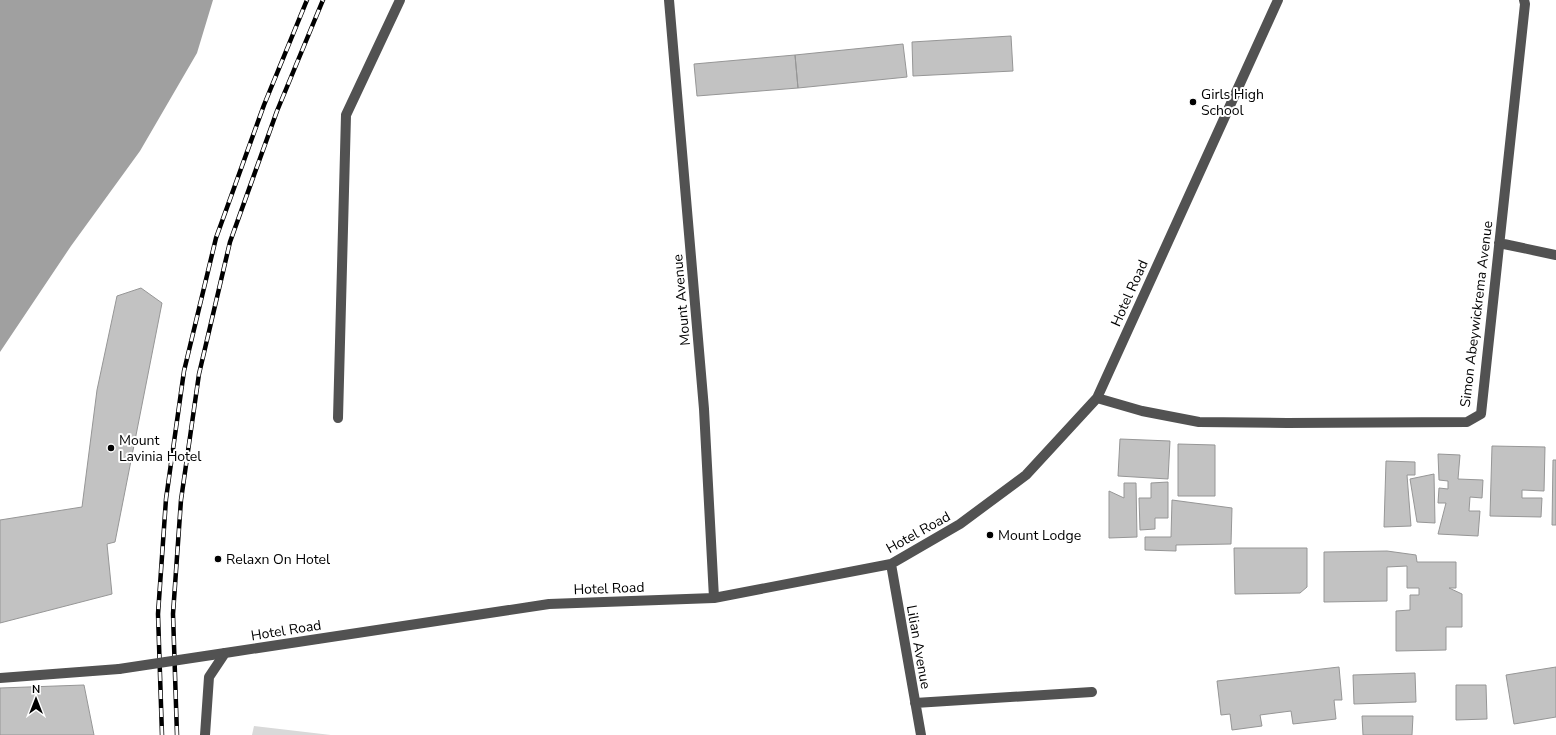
<svg xmlns="http://www.w3.org/2000/svg" width="1556" height="735" viewBox="0 0 1556 735" font-family="'Nunito Sans',sans-serif">
<style>
.green{fill:#d9d9d9}
.water{fill:#a0a0a0}
.building{fill:#c2c2c2;stroke:#969696}
.lines{fill:none;stroke-linecap:round;stroke-linejoin:round}
.minor{stroke:#525252;stroke-width:10}
.rail-casing{stroke:#000;stroke-width:4.5}
.rail{stroke:#fff;stroke-width:3;stroke-dasharray:9;stroke-linecap:butt}
.minor-bridge{stroke:#525252;stroke-width:10}
.poi-dot{fill:#000;stroke:#fff;stroke-width:1.5}
.labels{text-anchor:middle;stroke-width:4;stroke-linejoin:round;paint-order:stroke}
.poi-label{font-size:14px;fill:#000;stroke:#fff;text-anchor:start}
.street-label{font-size:14px;fill:#000;stroke:#fff}
</style>
<rect width="100%" height="100%" fill="#fff"/>
<path class="green" d="M254 726 331 735H252Z"/>
<path class="water" d="M0 0H213L197 53 140 151 71 246 0 352Z"/>
<path class="building" d="M1011 36 1013 71 913 76 912 42Z
M903 44 907 77 798 88 795 55Z
M795 55 798 88 697 96 694 64Z
M141 288 162 303 115 542 107 544 112 594 0 623V520L82 507 97 390 117 296Z
M1120 439 1170 441 1168 479 1118 476Z
M1178 444 1215 445V496H1178Z
M1492 446 1545 447 1544 491 1522 490V498H1542L1541 517 1490 516Z
M1438 454 1460 455 1458 479 1483 480 1482 498 1470 497 1469 511H1480L1478 536 1438 534 1446 503H1438L1439 488 1448 489V481L1439 480Z
M1553 460H1556V525H1552Z
M1386 461 1415 462V475H1407L1411 526 1384 527Z
M1434 474 1435 523 1417 522 1410 479Z
M1168 482V518H1155V529L1140 530 1139 498H1151V483Z
M1124 483H1136L1137 537 1109 538V491L1124 498Z
M1172 500 1232 508 1231 544 1176 545V551L1145 550V537H1171Z
M1234 548H1307V587L1300 593 1235 594Z
M1387 551 1416 555 1417 562H1456V588H1449L1462 594V627H1446V650L1396 651V611L1410 610V595H1419V588H1407V566L1387 567V601L1324 602V552Z
M1339 667 1342 700H1334L1336 719 1293 724 1291 711 1260 715 1262 726 1232 730 1230 714 1221 715 1217 681Z
M1556 667V717L1514 724 1506 675Z
M1415 673 1416 702 1354 704 1353 675Z
M84 685 94 735H0V688Z
M1456 685H1486L1487 719 1456 720Z
M1362 716H1413L1412 735H1363Z"/>
<g class="lines">
<path class="minor" d="M669 0 704 409 714 598
M1499 243 1556 255
M1097 398 1142 411 1199 422 1287 423 1467 422 1481 414 1525 4 1524 0
M338 418 346 115 400 0
M891 564 921 735
M0 678 119 669
M915 703 1092 692
M205 735 209 677 225 653 549 604 714 598 891 564 960 524 1026 475 1097 398 1278 0"/>
<defs>
<path id="rail" d="M162 735 158 614 166 499 184 371 216 238 264 105 307 0
M177 735 173 614 181 500 199 374 230 242 277 111 323 0"/>
</defs>
<use href="#rail" class="rail-casing"/>
<use href="#rail" class="rail"/>
<path class="minor-bridge" d="M119 669 225 653"/>
</g>
<g class="poi-dot">
<circle cx="1193" cy="102" r="4"/>
<circle cx="111" cy="448" r="4"/>
<circle cx="990" cy="535" r="4"/>
<circle cx="218" cy="559" r="4"/>
</g>
<g class="labels">
<g class="poi-label">
<text x="1201" y="99">Girls High<tspan x="1201" dy="16">School</tspan></text>
<text x="119" y="445">Mount<tspan x="119" dy="16">Lavinia Hotel</tspan></text>
<text x="998" y="540">Mount Lodge</text>
<text x="226" y="564">Relaxn On Hotel</text>
</g>
<g class="street-label">
<text transform="translate(1129 293) rotate(-66)" y="5">Hotel Road</text>
<text transform="translate(681 300) rotate(-95)" y="5">Mount Avenue</text>
<text transform="translate(1476 314) rotate(-83)" y="5">Simon Abeywickrema Avenue</text>
<text transform="translate(918 532) rotate(-29)" y="5">Hotel Road</text>
<text transform="translate(609 588) rotate(-2)" y="5">Hotel Road</text>
<text transform="translate(286 630) rotate(-9)" y="5">Hotel Road</text>
<text transform="translate(919 647) rotate(80)" y="5">Lilian Avenue</text>
</g>
</g>
<g transform="translate(36 699)" stroke="#ffffff" stroke-width="3" paint-order="stroke">
<path d="M0-3L7 15L0 10L-7 15Z" fill="#000000"/>
<text y="-6" font-size="11" font-weight="bold" text-anchor="middle" fill="#000000">N</text>
</g>
</svg>
